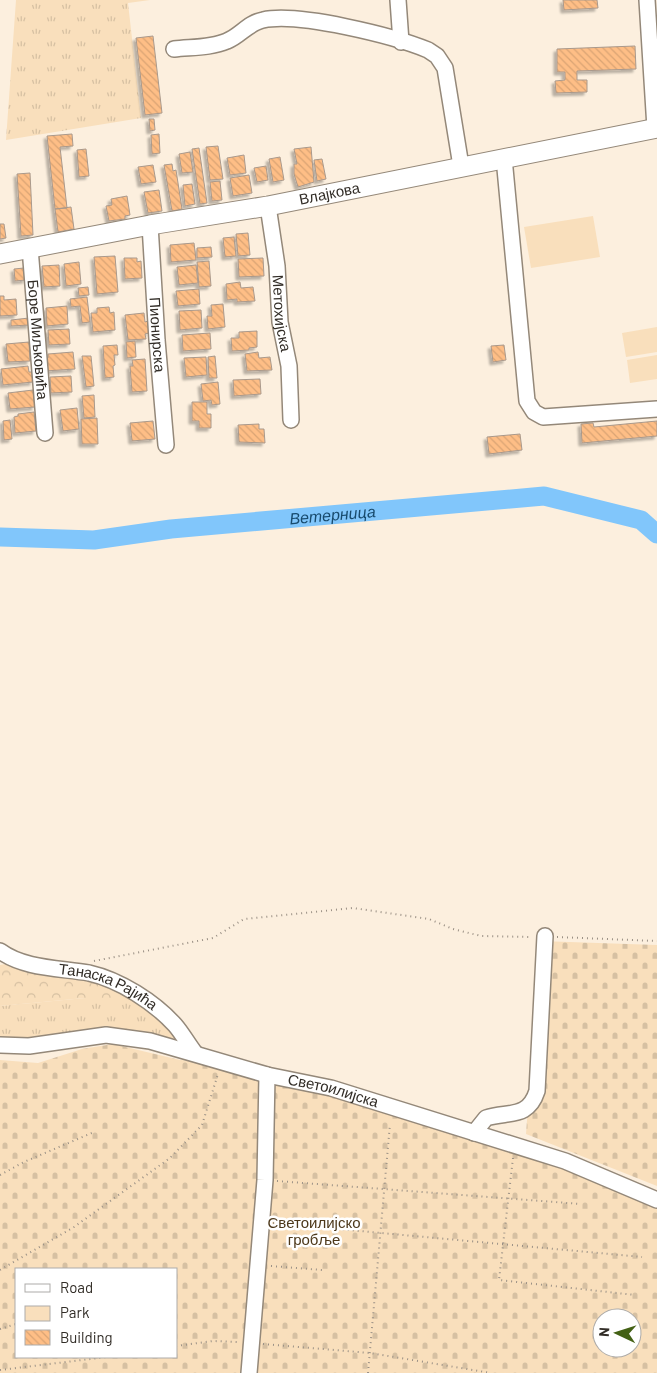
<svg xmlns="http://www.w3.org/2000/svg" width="657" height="1373" viewBox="0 0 657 1373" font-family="Barlow,sans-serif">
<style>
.grass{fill:url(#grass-tufts)}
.forest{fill:url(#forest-crowns)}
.cemetery{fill:url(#cemetery-stones);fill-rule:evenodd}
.park{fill:#f9dfbc}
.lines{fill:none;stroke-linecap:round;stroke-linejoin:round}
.river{stroke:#81c6fb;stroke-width:19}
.building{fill:url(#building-back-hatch);stroke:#a9998c;filter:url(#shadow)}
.minor-casing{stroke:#948879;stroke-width:18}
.major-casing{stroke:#948879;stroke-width:21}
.path{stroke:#9a9085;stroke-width:2;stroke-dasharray:1 4;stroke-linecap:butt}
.minor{stroke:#fff;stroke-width:15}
.major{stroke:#fff;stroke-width:19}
.labels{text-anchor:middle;stroke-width:5;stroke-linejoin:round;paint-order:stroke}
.street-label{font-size:15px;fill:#322d27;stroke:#fff}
.park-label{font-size:15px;fill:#4d381a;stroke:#fff}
.water-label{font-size:16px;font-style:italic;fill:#184b6e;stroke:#fff}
</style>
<defs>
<pattern id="grass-tufts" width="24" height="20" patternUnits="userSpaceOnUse" patternTransform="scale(1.25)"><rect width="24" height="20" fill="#f9dfbc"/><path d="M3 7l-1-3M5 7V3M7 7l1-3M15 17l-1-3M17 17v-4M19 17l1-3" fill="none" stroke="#d6c0a2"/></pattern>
<pattern id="forest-crowns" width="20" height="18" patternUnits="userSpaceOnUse" patternTransform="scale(1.25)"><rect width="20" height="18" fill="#f9dfbc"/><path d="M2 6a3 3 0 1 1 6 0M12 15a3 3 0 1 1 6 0" fill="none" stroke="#d6c0a2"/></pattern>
<pattern id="cemetery-stones" width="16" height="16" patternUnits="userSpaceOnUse" patternTransform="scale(1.25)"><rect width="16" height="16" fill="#f9dfbc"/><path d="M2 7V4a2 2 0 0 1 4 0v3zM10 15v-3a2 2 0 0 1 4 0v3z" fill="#d6c0a2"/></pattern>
<pattern id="building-back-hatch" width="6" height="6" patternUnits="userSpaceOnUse" patternTransform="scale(1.25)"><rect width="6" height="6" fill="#febe86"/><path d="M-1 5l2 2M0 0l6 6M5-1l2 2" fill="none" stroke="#daa474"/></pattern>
<filter id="shadow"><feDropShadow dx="-3" dy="3" stdDeviation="1" flood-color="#0004"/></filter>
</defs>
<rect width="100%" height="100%" fill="#fcefde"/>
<path class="grass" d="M16 0H150L128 3 141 118 6 140Z
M85 998H142L195 1053 150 1041 0 1045V1006Z"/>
<path class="forest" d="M23 961 56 969 142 998H85L0 1006V965Z"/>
<path class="cemetery" d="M540 941 657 945V1186L526 1134Z
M113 1044 180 1060 221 1062 331 1088 657 1200V1373H0V1060L38 1063 82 1049ZM16 1269H176V1357H16ZM602 1318H632V1348H602Z"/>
<path class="park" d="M593 216 600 257 531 268 524 227Z
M657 327V352L626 357 622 333Z
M657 355V379L630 383 627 360Z"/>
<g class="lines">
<path class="river" id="s1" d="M0 537 94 540 171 529 544 496 641 520 657 534"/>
</g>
<path class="building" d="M563 0H597L598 8 564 10Z
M153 36 162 113 145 115 136 38Z
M635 46 636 69 577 71V80H587V92L556 93 555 81 565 80V72H557V49Z
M149 119H154L155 130 150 131Z
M72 134 73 146 60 147 67 208 55 209 47 136Z
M159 134 160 153 152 154 151 135Z
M218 146 223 179 210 180 206 147Z
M311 147 314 182 298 187 294 174V164H297L294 149Z
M199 148 207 203 200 204 192 149Z
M86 149 89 176 79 177 77 150Z
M190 152 193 172 182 173 179 154Z
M244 155 246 173 230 175 227 158Z
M280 157 284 180 273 182 269 159Z
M322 159 326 179 317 181 314 160Z
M172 164 173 171 176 170 182 209 172 211 164 165Z
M153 165 156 182 141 184 138 167Z
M266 166 268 180 257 182 254 168Z
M30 173 33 235 21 236 17 174Z
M249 175 252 193 233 196 230 178Z
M220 181 222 200 212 201 210 182Z
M192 184 195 204 185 206 183 185Z
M159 190 162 211 148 213 144 192Z
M127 196 130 215 125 216V219L109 221 106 206 112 205 111 199Z
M71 207 74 229 58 232 55 209Z
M0 224H4L6 238 0 239Z
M248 233 250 255 238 256 236 234Z
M234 237 236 256 225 257 223 238Z
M194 243 196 260 171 262 170 245Z
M211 247 212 257 197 258V248Z
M115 256 118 292 97 294 94 257Z
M124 258H137V262L141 261 142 278 125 279Z
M263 258 264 276 239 277 238 259Z
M209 261 211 286 199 287 197 262Z
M79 262 81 284 66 286 64 264Z
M59 265 60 286 44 287 42 266Z
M196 265 198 283 179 285 177 267Z
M24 268 26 280 15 281 14 269Z
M240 282 241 288 253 287 255 301 237 302V299L227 300 226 284Z
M88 287 89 295 79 296 78 288Z
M199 289 200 304 178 306 176 291Z
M0 296H4V300L16 299 17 315 0 316Z
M87 297 90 322 82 323 80 306 71 307 70 299Z
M223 304 225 327 208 329 207 316H212L211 305Z
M67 306 68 324 47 326 46 308Z
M109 307 110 313 114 312 115 330 93 332 91 313H97V308Z
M201 310 202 328 180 330 179 311Z
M144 313 145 322 148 321 149 333 145 334 146 339 128 340 125 315Z
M29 318 30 325 11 326V320Z
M69 329 70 344 49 345 48 330Z
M257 331V347L249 348V350L232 351 231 338H239V332Z
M210 333 211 349 183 351 182 335Z
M135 341 136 357 127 358 126 342Z
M29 342 30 361 8 362 6 344Z
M117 345 118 355H114L115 365 113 366 114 377 105 378 103 346Z
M504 345 506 360 493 362 491 346Z
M73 352 75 369 45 371 44 358H48V354Z
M258 352 259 358 270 357 272 370 247 371 245 354Z
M82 356H91L94 386 86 387Z
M215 356 217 378H209L208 357Z
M206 357 207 375 186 377 184 358Z
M145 359 147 391 132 392 130 366H133L132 360Z
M28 366 29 372H32L33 382 3 385 1 369Z
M71 376 72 392 51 393 50 377Z
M260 379 261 394 234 396 233 380Z
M218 382 220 404 212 405 211 400 203 401 201 384Z
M33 390 35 407 10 409 8 393Z
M94 395 95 417 84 418 82 396Z
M192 402H207V414H211V428H199V421H192Z
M77 408 79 429 63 431 60 410Z
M34 412 36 431 15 433 14 417 18 416V414Z
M97 418 98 444H82L81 419Z
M10 420 12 439 4 440 3 421Z
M153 421 155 439 132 441 130 423Z
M657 421V436L582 443 581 424 593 423 594 427Z
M259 424V429H264L265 443 239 442 238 425Z
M520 434 522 450 489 454 487 437Z"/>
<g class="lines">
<defs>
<g id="minor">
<path d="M398 0 401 42"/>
<path d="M647 0 655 128"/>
<path d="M174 49C191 47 211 48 227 41 240 36 248 23 263 20 298 12 394 36 428 50L437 56 445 68 461 166"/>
<path d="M504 158 527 401 534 412 543 417 657 409"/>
<path id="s2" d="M268 206 277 266 280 322 289 366 291 420"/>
<path id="s3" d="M150 225 157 340 166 445"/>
<path id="s4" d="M30 248 45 433"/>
<path id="s5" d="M0 951C24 969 61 968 89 973 120 980 154 1002 175 1025 182 1033 188 1044 195 1053"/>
<path id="s6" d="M0 1045 29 1046 106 1035 150 1041 267 1075 331 1088 565 1161 657 1200"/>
<path d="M474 1133 486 1118C509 1111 528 1119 537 1091L545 936"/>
<path d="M249 1373 265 1180 267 1075"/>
</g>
<g id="major">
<path id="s7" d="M0 254 150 225 268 206 657 128"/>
</g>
</defs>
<use href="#minor" class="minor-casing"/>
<use href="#major" class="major-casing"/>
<path class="path" d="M557 937 657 941
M94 961 213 938 244 919 353 908 429 919 453 929 481 936 532 937
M513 1158 499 1280 635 1295
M0 1175 24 1162 94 1132
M277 1181 581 1204
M273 1223 642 1257
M271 1266 322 1270
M0 1270 74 1227 170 1158 202 1125 218 1074
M0 1329 16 1324
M263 1344 370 1353 491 1373
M176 1346 213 1341 238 1342
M0 1370 107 1357
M368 1373 390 1124"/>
<use href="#minor" class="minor"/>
<use href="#major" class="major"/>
</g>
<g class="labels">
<g class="street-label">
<text dy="5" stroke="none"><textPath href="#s7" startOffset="335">Влајкова</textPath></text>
<text dy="5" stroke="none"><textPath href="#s2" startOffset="108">Метохијска</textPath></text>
<text dy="5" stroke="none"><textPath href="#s3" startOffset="110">Пионирска</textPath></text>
<text dy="5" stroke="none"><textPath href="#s4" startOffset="92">Боре Миљковића</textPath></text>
<text dy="5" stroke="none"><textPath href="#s5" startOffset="115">Танаска Рајића</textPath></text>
<text dy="5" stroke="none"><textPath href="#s6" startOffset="341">Светоилијска</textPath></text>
</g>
<g class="park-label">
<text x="314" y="1228">Светоилијско<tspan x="314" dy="17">гробље</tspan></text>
</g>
<g class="water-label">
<text dy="6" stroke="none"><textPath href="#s1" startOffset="334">Ветерница</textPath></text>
</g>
</g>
<rect x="15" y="1268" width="162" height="90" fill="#ffffff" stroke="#adaba9"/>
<rect x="25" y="1284" width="25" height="8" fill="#ffffff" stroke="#adaba9"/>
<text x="60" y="1293" font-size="15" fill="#322d27">Road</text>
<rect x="25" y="1306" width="25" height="15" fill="#f9dfbc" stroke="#adaba9"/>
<text x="60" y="1318" font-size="15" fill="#322d27">Park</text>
<rect x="25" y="1330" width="25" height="15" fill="url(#building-back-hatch)" stroke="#adaba9"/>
<text x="60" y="1343" font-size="15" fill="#322d27">Building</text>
<g transform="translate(617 1333) rotate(274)"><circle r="24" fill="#ffffff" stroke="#adaba9"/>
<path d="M0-4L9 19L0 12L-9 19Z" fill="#436115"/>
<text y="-8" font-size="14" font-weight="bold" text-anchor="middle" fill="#322d27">N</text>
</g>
</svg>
